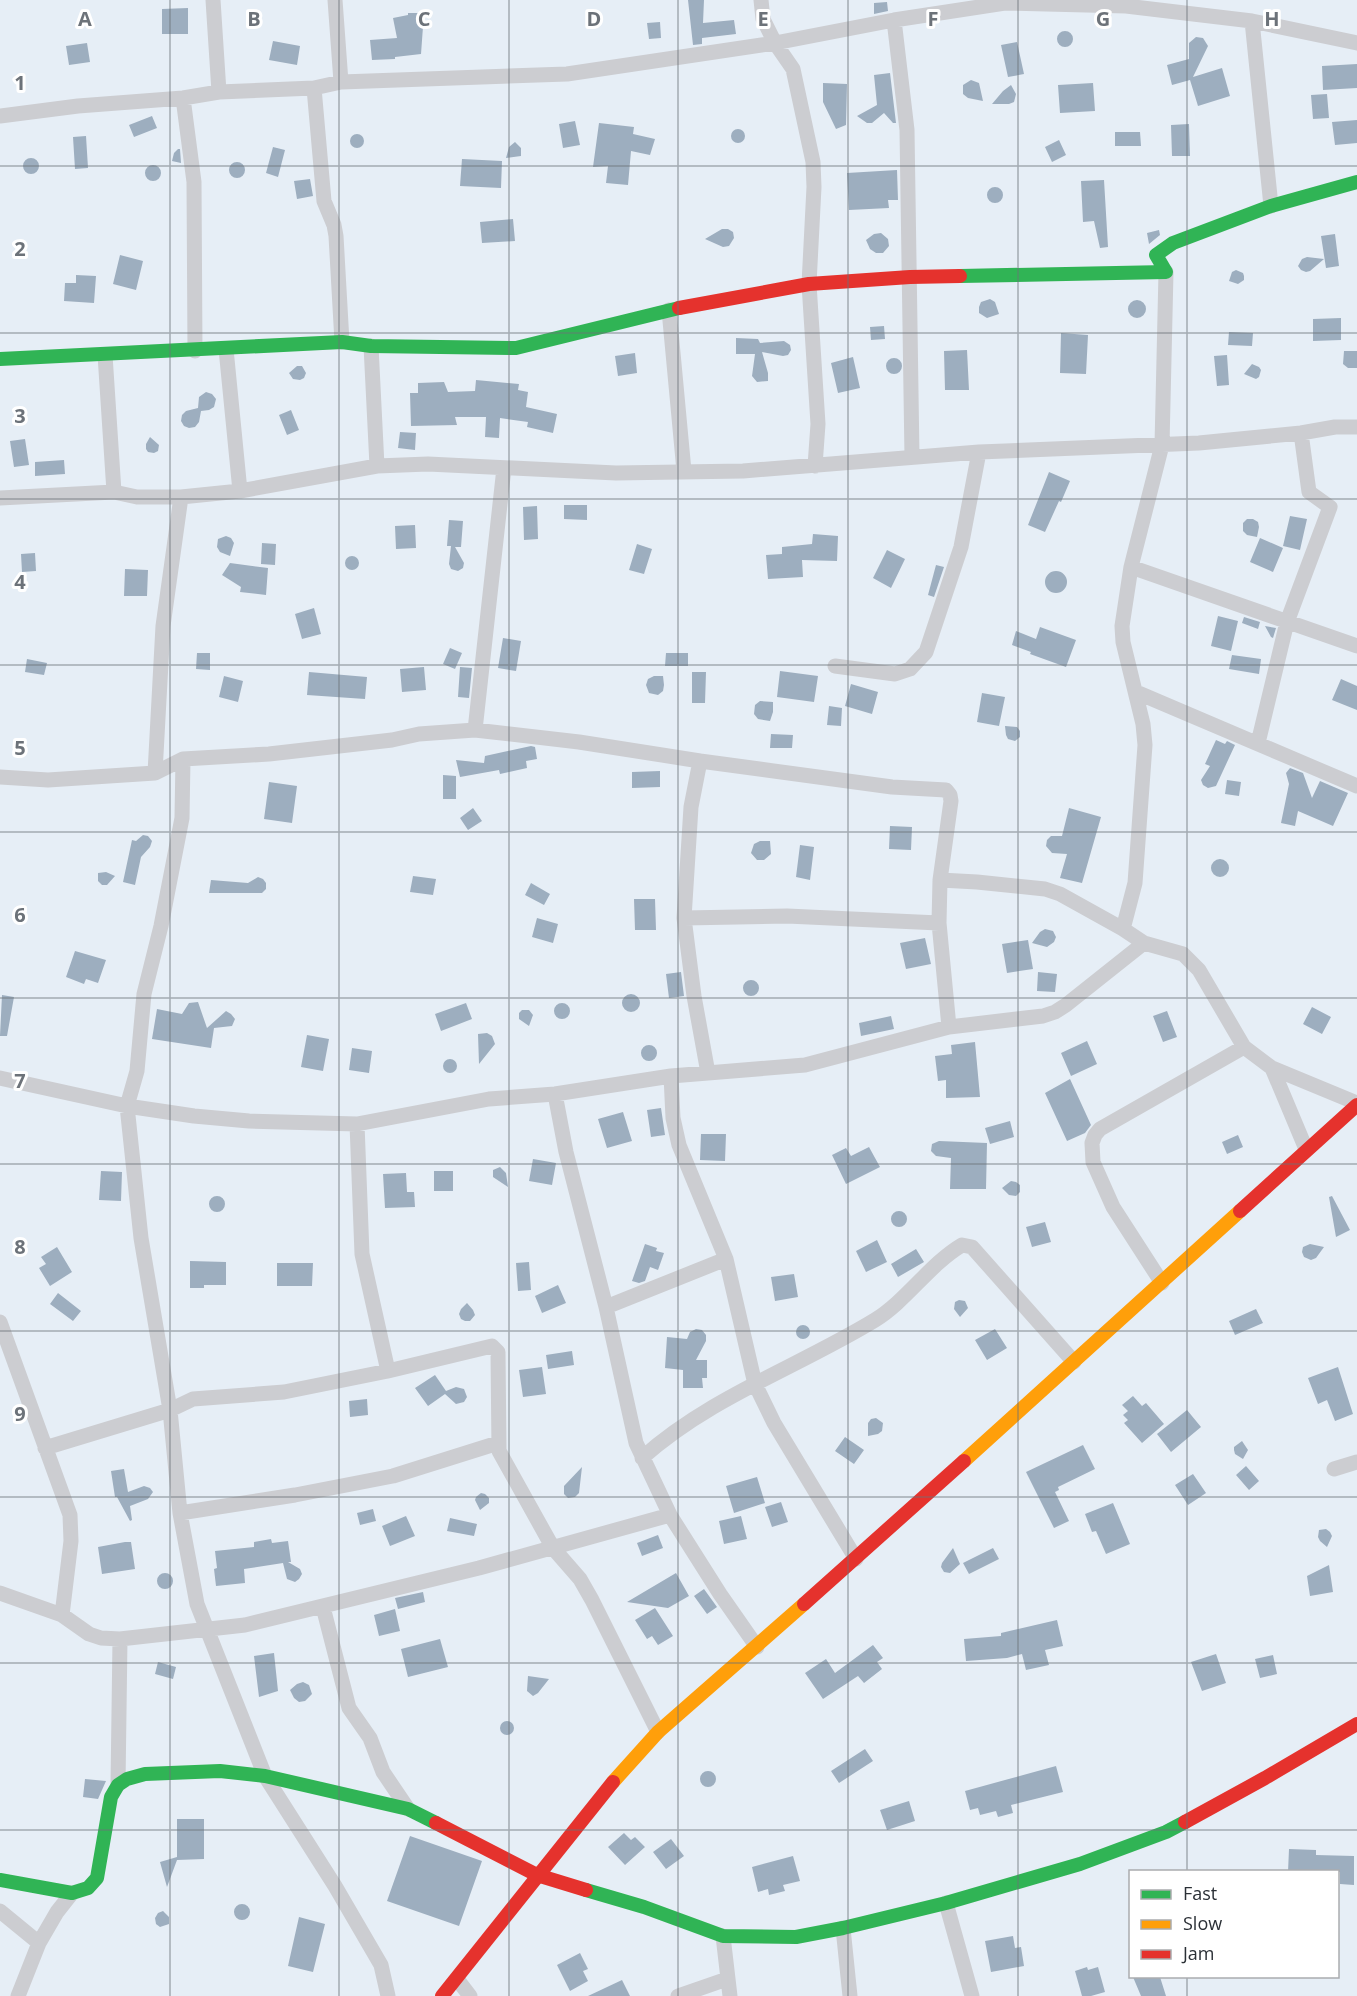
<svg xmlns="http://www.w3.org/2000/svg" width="1357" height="1996" viewBox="0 0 1357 1996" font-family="'Open Sans',sans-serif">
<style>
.building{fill:#9daebf}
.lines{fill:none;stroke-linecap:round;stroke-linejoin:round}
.street{stroke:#cccdd1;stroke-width:15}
.fast{stroke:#30b455;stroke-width:14}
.slow{stroke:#ff9f0a;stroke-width:14}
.jam{stroke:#e5322d;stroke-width:14}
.grid{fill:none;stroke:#6c7279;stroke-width:1.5;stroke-opacity:0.55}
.grid-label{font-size:20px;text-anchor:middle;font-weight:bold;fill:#6c7279;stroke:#fff;stroke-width:6;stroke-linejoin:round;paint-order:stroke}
</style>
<rect width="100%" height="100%" fill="#e6eef6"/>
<path class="building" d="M688 0H704L703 23 734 20 736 34 702 38V44L693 45Z
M887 2 888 11 874 14V3Z
M188 8V34H162V9Z
M408 13H424L421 54 395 57V59L372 60 370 40 397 38 393 18 408 15Z
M660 22 661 38 649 39 647 23Z
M1057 39a8 8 0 1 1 16 0a8 8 0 1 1-16 0Z
M1196 37 1203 38 1208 46 1193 77 1222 68 1230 96 1198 106 1190 80 1172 85 1167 65 1189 59V43Z
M273 41 300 46 297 65 269 60Z
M1017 42 1024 74 1008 77 1001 45Z
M87 43 90 62 69 65 66 46Z
M1357 64V88L1323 90 1322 66Z
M890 73 896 123H893L884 113 872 123H867L857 116 877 105 874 75Z
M971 80 979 83 983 101 968 98 963 94V85Z
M823 83 847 84 846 125 836 129 823 102Z
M1093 83 1095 111 1060 113 1058 85Z
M1011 85 1016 94 1014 102 1009 104H992L1003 91Z
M1327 94 1329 118 1313 119 1311 95Z
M152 116 157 128 134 137 129 125Z
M1357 120V143L1335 145 1332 122Z
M575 121 580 145 563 148 559 124Z
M599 123 634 127 633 134 655 139 650 155 631 151 628 185 606 183 608 166 593 167Z
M1189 124 1190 156H1172L1171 125Z
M731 136a7 7 0 1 1 14 0a7 7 0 1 1-14 0Z
M1115 132H1140L1141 146H1115Z
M350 141a7 7 0 1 1 14 0a7 7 0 1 1-14 0Z
M86 136 88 168 75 169 73 137Z
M1059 140 1066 155 1052 162 1045 147Z
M515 142 521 148V156L506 158 509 147Z
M273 147 285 150 278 177 266 173Z
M178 149H180L181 163 172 161 174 153Z
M23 166a8 8 0 1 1 16 0a8 8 0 1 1-16 0Z
M462 159 502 161 501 188 460 186Z
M229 170a8 8 0 1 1 16 0a8 8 0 1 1-16 0Z
M145 173a8 8 0 1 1 16 0a8 8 0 1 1-16 0Z
M897 170 898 200H888L889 208 849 210 847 173Z
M310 179 313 196 297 199 294 181Z
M1104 180 1108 247 1100 248 1094 221 1083 222 1081 181Z
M987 195a8 8 0 1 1 16 0a8 8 0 1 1-16 0Z
M513 219 515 241 482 243 480 222Z
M722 229H728L733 232 734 238 729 246 723 247 705 239Z
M1159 230 1160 235 1149 244 1147 233Z
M881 233 888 239 889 246 883 253H876L870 249 866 240 874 234Z
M1335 234 1339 266 1326 268 1321 236Z
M120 255 143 261 136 290 113 284Z
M1307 257 1324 259 1310 271 1306 272 1301 270 1298 266 1302 259Z
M1236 270 1243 273 1244 276V280L1238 284 1229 281 1232 272Z
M76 275 96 276 94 303 64 301 65 283H76Z
M990 299 995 302 999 314 987 318 979 313V307L981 302Z
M1128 309a9 9 0 1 1 18 0a9 9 0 1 1-18 0Z
M1341 318V340L1313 341V319Z
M884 326 885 339 871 340 870 327Z
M1229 332 1253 333 1252 346 1228 345Z
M1061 333 1088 335 1086 374 1060 373Z
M736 338 758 339 760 343 784 341 790 345 791 350 788 355 783 356 762 352 768 373V381L757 382 752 376 755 354H736Z
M967 350 969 390H945L944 351Z
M1344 351H1357V368H1348L1343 364Z
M635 353 637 373 618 376 615 356Z
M1227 355 1229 385 1217 386 1214 356Z
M853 357 860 388 838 393 831 363Z
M886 366a8 8 0 1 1 16 0a8 8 0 1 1-16 0Z
M1252 364 1259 367 1261 370 1259 377 1256 379 1244 374Z
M297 366H302L306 373 304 378 300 380 293 379 289 373Z
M476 380 519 384 518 390 528 392 526 407 557 414 553 433 527 427 528 422 500 418 499 438 485 437 486 417H455L457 425 411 426 410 393H418V383L444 382 448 392 475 391Z
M206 392 212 394 216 399 214 407 209 410 201 411 199 422 195 427 189 428 184 426 181 421 182 415 186 411 198 408 199 397Z
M291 410 299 430 287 435 279 415Z
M400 432 416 433 415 450 398 448Z
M150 437 159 445 158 451 154 453 148 452 146 449V444Z
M25 439 29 465 14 467 10 441Z
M64 460 65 474 35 476V462Z
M1049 472 1070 481 1061 502 1059 501 1045 532 1028 525Z
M564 505H587V520L564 519Z
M537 506 538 539 524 540 523 507Z
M1290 516 1307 519 1300 550 1283 546Z
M1247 519H1253L1258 522 1259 527 1257 537 1247 535 1243 531V523Z
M449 520 463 521 461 547H455L464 563 463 568 458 571 451 569 449 564 451 546H447Z
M415 525 416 548 396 549 395 526Z
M813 534 838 536 837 561 802 560 803 577 768 579 766 555 782 554V547L812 544Z
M226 536 231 538 234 543 230 556 220 552 217 547 218 539Z
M1260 538 1283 548 1273 572 1250 562Z
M262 543 276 544 275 565 261 564Z
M637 544 652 549 644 574 629 570Z
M887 550 905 559 891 588 873 578Z
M35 553 36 571 22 572 21 554Z
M345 563a7 7 0 1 1 14 0a7 7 0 1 1-14 0Z
M230 563 268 568 266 595 240 592 241 587 222 575Z
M936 565 944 567 934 597 928 595Z
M125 569 148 570 147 596H124Z
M1045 582a11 11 0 1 1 22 0a11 11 0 1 1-22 0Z
M314 608 321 634 302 639 295 614Z
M1218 616 1238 621 1231 651 1211 646Z
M1244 617 1260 622 1258 629 1242 623Z
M1265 626 1276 628 1273 638 1271 637Z
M1040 627 1076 640 1066 667 1030 654 1031 652 1012 645 1016 631 1036 639Z
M503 638 521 641 516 671 498 668Z
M450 648 462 653 455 669 443 664Z
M197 653H210V670L196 669Z
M666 653H688V666H665Z
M1232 655 1261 659 1259 674 1229 669Z
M27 659 47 663 44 675 25 672Z
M424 667 426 690 402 692 400 669Z
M460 667 472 668 469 698 458 697Z
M780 671 818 676 814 702 777 697Z
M309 672 367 677 365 699 307 695Z
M692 672H706L705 703H692Z
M224 676 243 681 238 702 219 697Z
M663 676 664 685 663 691 658 695 649 693 646 685 648 679 654 676Z
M1341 679 1357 686V710L1332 700Z
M851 684 878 692 872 714 845 706Z
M982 693 1005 697 999 726 977 722Z
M760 701 773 702V712L770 721 758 719 754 714 755 705Z
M829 706 842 708 841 726 827 725Z
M1005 726 1017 727 1020 731V737L1015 741 1008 739 1006 735Z
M771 734 793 735 792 748H770Z
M1216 740 1225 744 1227 741 1235 745 1216 786 1208 788 1203 785 1201 780 1210 766 1205 764Z
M531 746 535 747 537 759 526 761 527 768 500 774 499 770 460 777 456 760 484 763 485 756Z
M1290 768 1303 773 1312 798 1320 781 1348 793 1333 826 1298 811 1295 826 1281 823 1289 784 1286 773Z
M660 771V787L632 788V772Z
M443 775 456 776V799H443Z
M1227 780 1241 782 1239 796 1225 794Z
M269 782 297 786 292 823 264 819Z
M473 808 482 821 468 830 460 818Z
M1069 808 1101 817 1082 883 1060 878 1067 854 1052 853 1046 846 1047 840 1051 836H1062Z
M890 826 912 827 911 850 889 849Z
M143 835 148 836 152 841 150 847 141 857 135 885 123 882 132 840 136 841Z
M760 841H770L771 854 764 860H757L751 853 754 844Z
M800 845 814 847 810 880 796 877Z
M1211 868a9 9 0 1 1 18 0a9 9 0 1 1-18 0Z
M106 872 115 876 107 885H102L98 881V873Z
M413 876 436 879 433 895 410 892Z
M258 877 263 879 266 883V889L262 893H209L211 880 248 883Z
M531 883 550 894 544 905 525 895Z
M634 899H655L656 930H635Z
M537 918 558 924 553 943 532 937Z
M1045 929 1053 931 1056 937 1054 942 1047 947 1032 943 1040 932Z
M925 938 931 964 906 969 900 943Z
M1028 940 1033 969 1007 973 1002 944Z
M75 951 106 960 98 983 86 979 84 984 66 977Z
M681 972 684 996 669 998 666 974Z
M1038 972 1057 974 1055 992 1037 991Z
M743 988a8 8 0 1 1 16 0a8 8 0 1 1-16 0Z
M622 1003a9 9 0 1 1 18 0a9 9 0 1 1-18 0Z
M2 995 14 997 7 1036H0Z
M198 1002 207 1028 226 1011 231 1014 235 1019 232 1026 214 1028 211 1048 152 1039 157 1009 182 1014 189 1003Z
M554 1011a8 8 0 1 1 16 0a8 8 0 1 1-16 0Z
M466 1003 472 1019 441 1031 435 1014Z
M1312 1007 1331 1017 1322 1034 1303 1024Z
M522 1010H529L533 1015 529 1026 519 1019V1013Z
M1167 1011 1177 1037 1163 1042 1153 1016Z
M891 1016 894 1029 861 1036 859 1023Z
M487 1033 492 1036 495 1044 479 1064 478 1034Z
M307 1035 329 1039 323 1071 301 1067Z
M1087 1041 1097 1064 1071 1076 1061 1053Z
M975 1042 980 1097 946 1098V1080L938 1081 935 1056 952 1054 951 1045Z
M641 1053a8 8 0 1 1 16 0a8 8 0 1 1-16 0Z
M352 1048 372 1051 369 1073 349 1070Z
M443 1066a7 7 0 1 1 14 0a7 7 0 1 1-14 0Z
M1070 1079 1091 1125 1085 1133 1067 1141 1045 1093Z
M661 1108 665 1135 651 1137 647 1110Z
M623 1112 632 1141 607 1148 598 1119Z
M1010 1121 1014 1137 990 1144 985 1128Z
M701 1134H726L725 1161 700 1160Z
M1238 1135 1243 1147 1227 1154 1222 1142Z
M939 1141 987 1143 986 1189H950L951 1158 936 1156 931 1151 932 1144Z
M869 1147 880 1167 846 1184 832 1155 846 1148 851 1156Z
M533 1159 556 1163 552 1185 529 1181Z
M500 1167 506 1173 508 1187 493 1177V1170Z
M101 1171 122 1172 121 1201 99 1200Z
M434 1171H453V1191H434Z
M406 1173 407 1192H414L415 1207 385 1208 383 1174Z
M1011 1181 1016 1182 1020 1185V1192L1016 1196 1009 1195 1002 1188Z
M209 1204a8 8 0 1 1 16 0a8 8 0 1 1-16 0Z
M1332 1196 1350 1230 1336 1237 1329 1197Z
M891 1219a8 8 0 1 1 16 0a8 8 0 1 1-16 0Z
M1045 1222 1051 1242 1032 1247 1026 1227Z
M877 1240 887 1262 866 1272 856 1251Z
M645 1244 657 1248 656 1251 664 1253 658 1270 650 1267 645 1281 639 1283 632 1281Z
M1310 1244 1324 1247 1316 1258 1311 1260 1304 1257 1302 1252 1303 1247Z
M57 1247 72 1272 50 1286 39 1268 46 1264 41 1257Z
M916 1249 924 1262 898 1277 891 1264Z
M190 1261 226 1262V1285H204V1288H190Z
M529 1262 531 1290 518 1291 516 1263Z
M277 1263H313L312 1286H277Z
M794 1274 798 1297 775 1301 771 1277Z
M558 1285 566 1303 542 1313 535 1296Z
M58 1293 81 1311 73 1321 50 1304Z
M959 1300 965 1301 968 1308 960 1317 954 1309 955 1302Z
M467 1303 473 1310 475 1315 470 1321H465L461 1319 459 1314 461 1309Z
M1256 1309 1263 1323 1235 1335 1229 1321Z
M796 1332a7 7 0 1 1 14 0a7 7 0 1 1-14 0Z
M696 1329 702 1330 706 1335V1341L696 1360H707V1378H702L703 1388H683V1370L665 1368 667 1337 687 1339 690 1332Z
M995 1329 1007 1348 987 1360 975 1340Z
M572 1351 574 1365 548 1369 546 1355Z
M542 1367 546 1394 523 1397 519 1370Z
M1338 1367 1353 1414 1335 1421 1327 1400 1318 1404 1308 1378Z
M435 1375 446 1391 456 1387 464 1389 467 1397 464 1402 456 1404 445 1394 428 1406 415 1388Z
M1133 1396 1142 1406 1146 1403 1164 1424 1142 1443 1124 1423 1128 1420 1123 1415 1128 1411 1122 1405Z
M367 1399 368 1415 350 1417 349 1401Z
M1187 1410 1201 1427 1171 1452 1157 1434Z
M876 1418 883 1423 882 1431 878 1434 868 1436V1423L871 1419Z
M845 1437 864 1450 854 1464 835 1451Z
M1242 1441 1248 1450 1243 1459 1235 1454 1234 1450V1447Z
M1083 1445 1095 1469 1058 1487 1059 1490 1055 1492 1069 1521 1054 1528 1026 1472Z
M1246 1466 1259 1481 1249 1490 1236 1475Z
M582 1467 579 1493 575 1497 568 1498 564 1494V1486Z
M124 1469 128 1492 144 1486 150 1488 153 1492 148 1499 130 1506 132 1520 130 1521 117 1497H115L111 1471Z
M1193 1474 1206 1493 1188 1505 1175 1485Z
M757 1477 765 1503 734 1513 726 1486Z
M481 1493 485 1494 489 1498V1503L480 1510 475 1500 476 1497Z
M781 1502 788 1522 772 1527 765 1507Z
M1113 1503 1130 1544 1106 1554 1096 1531 1092 1532 1085 1514Z
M373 1509 376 1521 360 1525 357 1513Z
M406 1516 415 1536 390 1546 382 1526Z
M741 1516 747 1539 724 1544 719 1521Z
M450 1518 477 1524 474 1536 447 1531Z
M1326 1529 1330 1532 1332 1536 1327 1547 1320 1541 1318 1537 1319 1530Z
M658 1535 663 1548 642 1556 637 1543Z
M271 1539 272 1543 288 1541 291 1562H288L300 1569 302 1574 299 1579 295 1582 287 1579 283 1563 244 1569 245 1583 216 1586 214 1569 217 1568 215 1551 254 1547V1542Z
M125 1542H131L135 1569 102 1574 98 1547Z
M953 1548 960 1564 950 1573 944 1572 941 1567 942 1563Z
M993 1548 999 1559 969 1574 963 1563Z
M1329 1565 1333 1592 1310 1596 1307 1576Z
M157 1581a8 8 0 1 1 16 0a8 8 0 1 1-16 0Z
M676 1573 689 1596 668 1608 627 1602Z
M704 1589 717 1607 707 1614 694 1596Z
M423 1592 425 1602 398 1609 395 1598Z
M655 1608 673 1636 658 1645 652 1636 647 1639 635 1620Z
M395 1609 400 1631 379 1636 374 1615Z
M1057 1620 1063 1646 1045 1650 1049 1665 1026 1670 1022 1654 1007 1658 966 1661 964 1639 1001 1636V1633Z
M440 1639 448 1667 408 1677 401 1649Z
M873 1645 883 1658 877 1662 882 1669 864 1683 858 1676 823 1699 805 1673 826 1659 835 1673Z
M274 1653 278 1691 259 1697 254 1656Z
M1216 1654 1226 1683 1202 1691 1191 1662Z
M1273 1655 1277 1674 1260 1678 1255 1659Z
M158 1662 176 1667 173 1679 155 1674Z
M528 1676 549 1679 538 1693 533 1696 527 1691Z
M303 1682 309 1685 312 1694 305 1701 299 1702 294 1698 290 1690 297 1684Z
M500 1728a7 7 0 1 1 14 0a7 7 0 1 1-14 0Z
M865 1749 873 1761 839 1783 831 1771Z
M1056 1766 1063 1792 1011 1805 1013 1813 998 1817 996 1811 980 1815 978 1808 970 1810 965 1791Z
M700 1779a8 8 0 1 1 16 0a8 8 0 1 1-16 0Z
M85 1779 106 1781 98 1799 83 1797Z
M909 1801 915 1821 887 1830 880 1810Z
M177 1819H204V1859L177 1860 167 1887 160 1862 177 1857Z
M624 1833 631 1840 635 1837 645 1847 625 1865 608 1847Z
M410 1836 482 1861 459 1926 387 1901Z
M671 1839 684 1856 666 1869 653 1852Z
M1289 1849 1316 1850V1855L1354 1856V1885L1340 1884V1872H1288Z
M793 1856 800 1881 783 1885 785 1891 769 1895 768 1889 758 1892 752 1867Z
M234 1912a8 8 0 1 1 16 0a8 8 0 1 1-16 0Z
M163 1911 169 1917V1924L160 1927 156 1924 155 1918 158 1913Z
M299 1917 325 1924 313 1972 288 1966Z
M1013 1936 1015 1948 1021 1947 1024 1966 991 1972 985 1941Z
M580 1953 588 1969 583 1971 588 1981 570 1991 557 1965Z
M1087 1967 1088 1970 1098 1967 1105 1992 1091 1996H1082L1075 1971Z
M1133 1977H1160L1166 1996H1141Z
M622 1980 630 1996H588Z"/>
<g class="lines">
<path class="street" d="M213 0 219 92 314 88 341 82 567 74 775 43 894 20 1005 3 1126 6 1252 21 1357 43
M335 0 341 82
M761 0 763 19 775 43 793 69 813 162 814 187 809 284 818 424 815 466
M894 20 907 130 912 457
M1252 21 1271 206
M314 88 324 201 334 225 336 236 342 342
M183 98 194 182 195 351
M0 116 78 106 183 98 219 92
M669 310 684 471
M371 346 377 466
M226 349 240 491
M105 355 114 492
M0 498 114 492 137 497H181L240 491 377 466 428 464 616 473 743 471 979 452 1199 443 1301 433 1335 427H1357
M1131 567 1357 646
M835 666 895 674 910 669 926 652 961 547 979 452
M1136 692 1357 786
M475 730 504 468
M1258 743 1287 622 1330 507 1309 492 1301 433
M183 759 182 818 161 926 144 994 137 1071 127 1106 141 1238 170 1410 180 1513 197 1604 265 1776 335 1886 381 1965 388 1996
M700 761 892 787 946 790 950 795 951 801 940 880
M155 773 163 626 181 497
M0 777 48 780 155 773 183 759 269 754 392 740 419 734 475 730 579 742 700 761 691 807 684 918 694 996 708 1073
M684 918 787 916 939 923
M1123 929 1135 883 1145 745 1143 724 1123 642 1122 626 1131 567 1162 445 1166 272
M949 1027 939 923 940 880 977 882 1045 889 1060 894 1123 929 1144 943 1183 954 1199 970 1244 1047 1272 1068 1357 1103
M1272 1068 1306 1149
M671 1076 673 1118 679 1145 726 1259 755 1384 774 1423 856 1559
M0 1078 127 1106 194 1116 249 1121 357 1124 489 1099 555 1094 671 1076 805 1065 949 1027 1043 1016 1055 1012 1066 1005 1144 943
M555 1094 566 1152 606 1307 636 1443 670 1515 720 1594 757 1647
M357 1124 362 1254 388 1371
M1162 1283 1113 1207 1093 1162 1092 1143 1095 1135 1100 1129 1244 1047
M606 1307 726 1259
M0 1322 70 1515 71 1541 62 1615
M45 1448 170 1410 193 1399 284 1392 388 1371 492 1346 498 1352 499 1451 553 1548 580 1579 592 1600 658 1732
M642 1458C710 1397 798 1367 875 1320 906 1301 930 1264 962 1245L972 1247 1074 1362
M1334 1469 1357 1462
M180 1513 295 1495 393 1476 498 1443
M0 1593 62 1615 89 1634 101 1638 120 1639 245 1625 479 1568 670 1515
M323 1607 349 1708 370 1738 383 1772 408 1809
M118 1785 120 1639
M946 1903 972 1996
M0 1911 39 1943
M843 1928 850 1996
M723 1936 730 1996
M457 1979 470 1996
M18 1996 39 1943 57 1912 72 1893
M678 1996 727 1979"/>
<path class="fast" d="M960 276 1166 272 1156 255 1173 243 1271 206 1357 182
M0 359 342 342 371 346 516 348 679 308
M0 1880 72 1893 88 1888 97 1878 111 1797 118 1785 127 1779 145 1774 220 1771 265 1776 408 1809 436 1823
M586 1890 644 1907 723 1936 796 1937 843 1928 946 1903 1080 1864 1166 1832 1185 1822"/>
<path class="slow" d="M964 1461 1240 1211
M613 1782 658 1732 804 1604"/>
<path class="jam" d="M679 308 809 284 910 277 960 276
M1240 1211 1357 1105
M804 1604 964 1461
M1185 1822 1265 1778 1357 1724
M436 1823 537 1875 586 1890
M442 1996 613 1782"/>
</g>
<path class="grid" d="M170 0V1996M339 0V1996M509 0V1996M678 0V1996M848 0V1996M1018 0V1996M1187 0V1872M0 166H1357M0 333H1357M0 499H1357M0 665H1357M0 832H1357M0 998H1357M0 1164H1357M0 1331H1357M0 1497H1357M0 1663H1357M0 1830H1357M1187 1976V1996"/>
<g class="grid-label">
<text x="85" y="26">A</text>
<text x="254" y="26">B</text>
<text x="424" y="26">C</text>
<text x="594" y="26">D</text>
<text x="763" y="26">E</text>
<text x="933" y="26">F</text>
<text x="1103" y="26">G</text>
<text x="1272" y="26">H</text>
<text x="20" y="90">1</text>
<text x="20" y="256">2</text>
<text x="20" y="423">3</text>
<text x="20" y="589">4</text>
<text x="20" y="755">5</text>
<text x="20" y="922">6</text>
<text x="20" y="1088">7</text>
<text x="20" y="1254">8</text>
<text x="20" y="1421">9</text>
</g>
<rect x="1129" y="1870" width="210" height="108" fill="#ffffff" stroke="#aaacaf" stroke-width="1.5"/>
<rect x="1141" y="1890" width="30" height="9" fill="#30b455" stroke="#aaacaf" stroke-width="1.5"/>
<text x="1183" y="1900" font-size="18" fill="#2b3036">Fast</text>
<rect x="1141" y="1920" width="30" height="9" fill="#ff9f0a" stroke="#aaacaf" stroke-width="1.5"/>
<text x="1183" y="1930" font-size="18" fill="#2b3036">Slow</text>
<rect x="1141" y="1950" width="30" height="9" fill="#e5322d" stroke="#aaacaf" stroke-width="1.5"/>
<text x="1183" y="1960" font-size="18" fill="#2b3036">Jam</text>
</svg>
